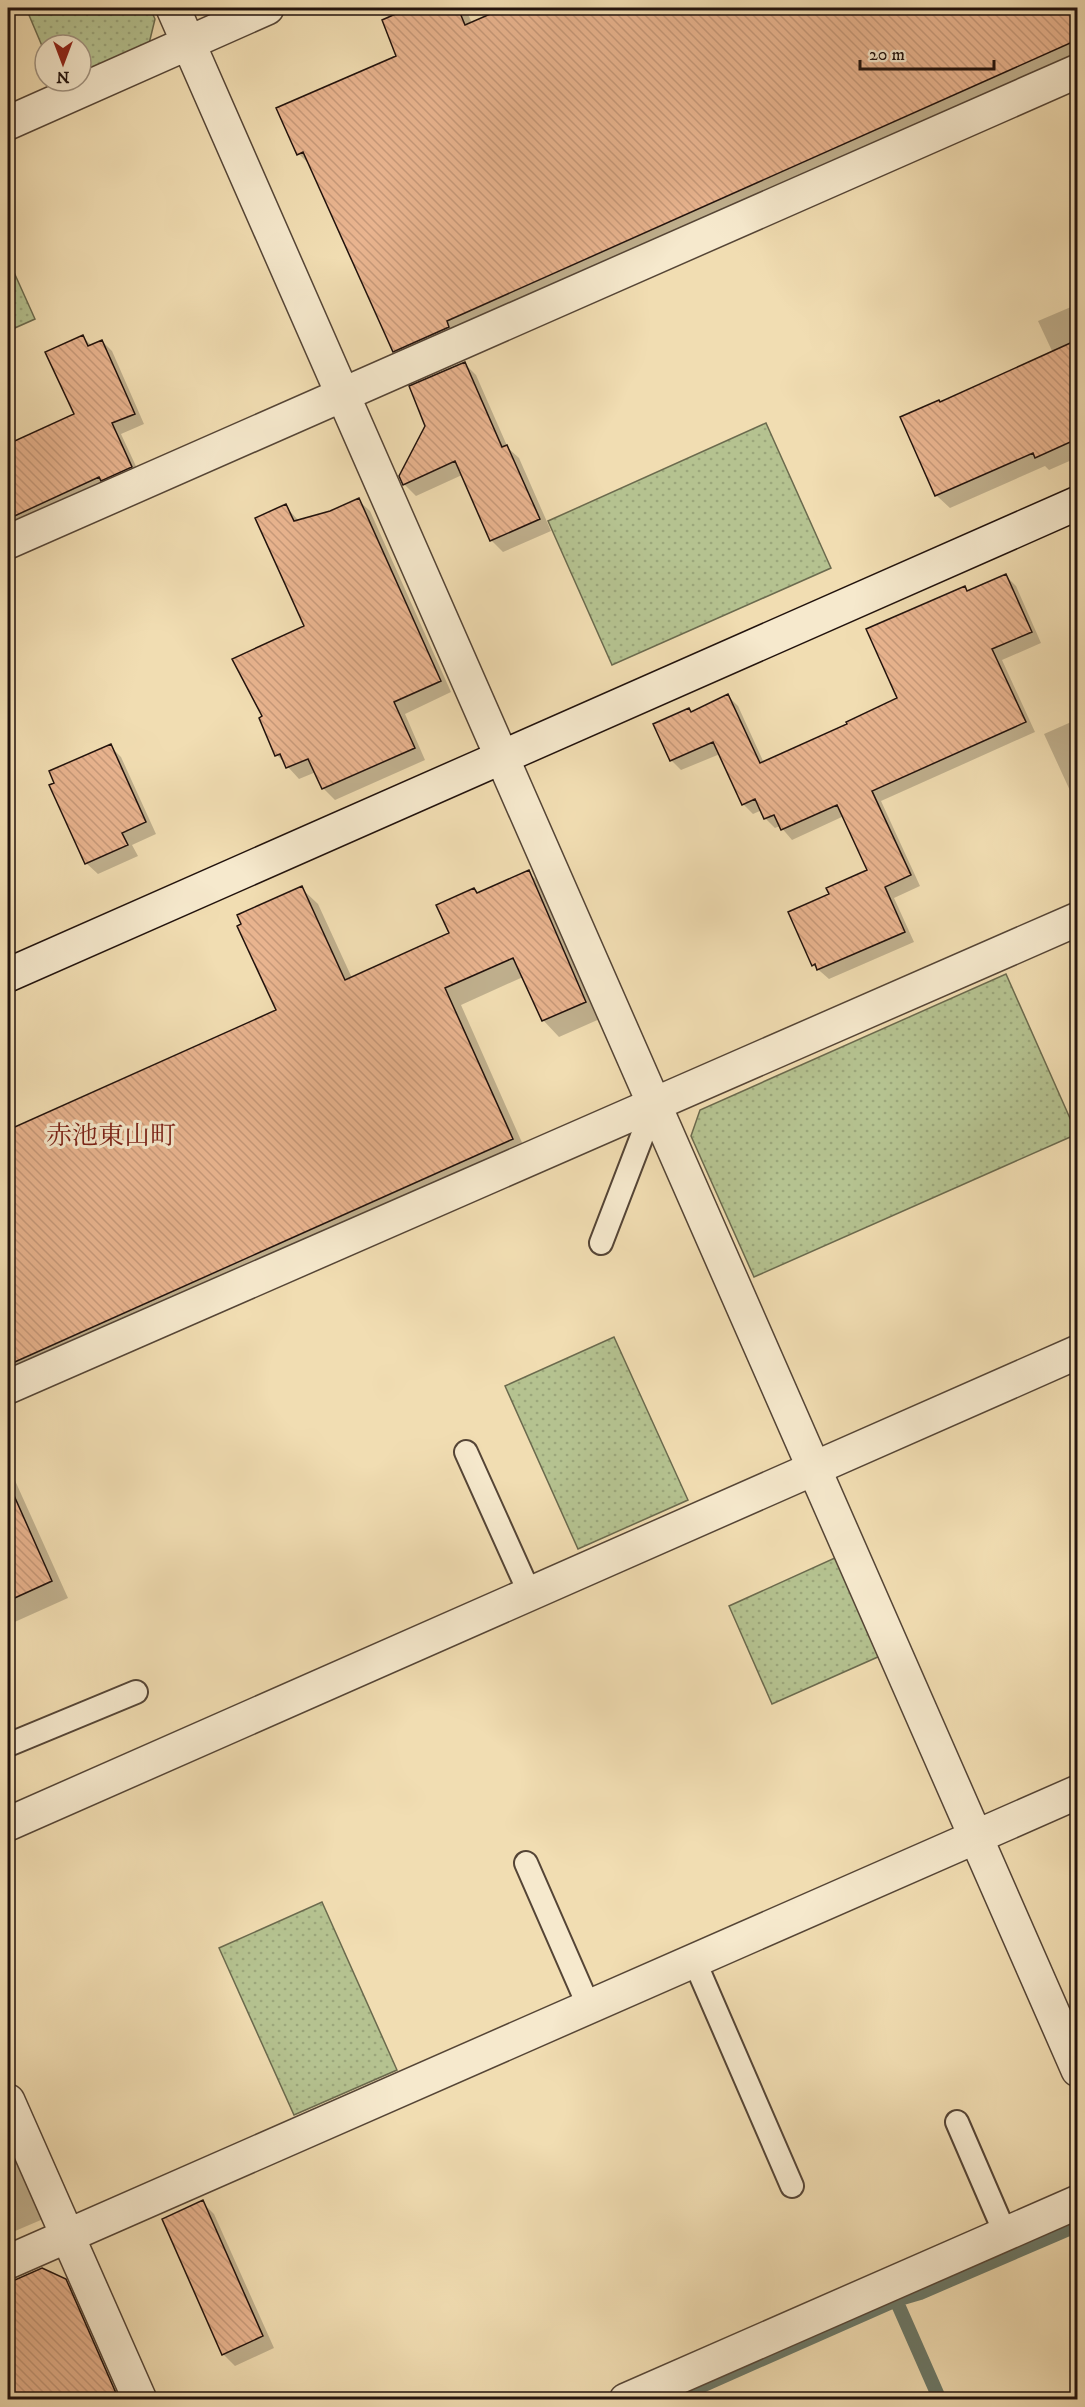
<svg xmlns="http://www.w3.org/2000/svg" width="1085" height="2407" viewBox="0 0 1085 2407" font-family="'IM FELL DW Pica','Noto Serif JP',serif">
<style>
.grass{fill:url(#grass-dots);stroke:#6b6a4e;stroke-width:1.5}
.shadow{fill:#0003}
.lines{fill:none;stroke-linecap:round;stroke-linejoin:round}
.stream{stroke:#6b7969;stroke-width:14}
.building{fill:url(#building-back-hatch);stroke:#21120d;stroke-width:1.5}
.lane-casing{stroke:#554536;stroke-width:26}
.street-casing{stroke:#554536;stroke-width:36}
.secondary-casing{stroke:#21120d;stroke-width:36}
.lane{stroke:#f6e9cd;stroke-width:22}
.street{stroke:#f6e9cd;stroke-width:33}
.secondary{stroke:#f6e9cd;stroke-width:33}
.labels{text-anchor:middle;stroke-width:6;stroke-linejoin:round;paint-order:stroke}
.quarter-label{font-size:26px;fill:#7a1f14;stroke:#f6e9cd}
</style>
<defs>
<pattern id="grass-dots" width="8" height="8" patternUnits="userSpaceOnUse" patternTransform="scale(1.5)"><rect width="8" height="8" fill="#b5c290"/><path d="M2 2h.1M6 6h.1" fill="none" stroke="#9ba67b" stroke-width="1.8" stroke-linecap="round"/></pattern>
<pattern id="building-back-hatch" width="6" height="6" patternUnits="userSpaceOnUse" patternTransform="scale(1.5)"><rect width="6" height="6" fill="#e9b48f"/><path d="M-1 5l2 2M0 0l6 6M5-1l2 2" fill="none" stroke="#c89a7a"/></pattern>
</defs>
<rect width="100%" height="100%" fill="#f1ddb2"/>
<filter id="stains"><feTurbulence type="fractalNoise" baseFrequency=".00333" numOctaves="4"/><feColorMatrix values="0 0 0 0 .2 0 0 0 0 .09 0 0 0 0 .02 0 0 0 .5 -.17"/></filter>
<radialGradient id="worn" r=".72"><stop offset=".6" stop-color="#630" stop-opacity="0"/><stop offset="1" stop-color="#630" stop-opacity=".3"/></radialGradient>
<path class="grass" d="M26 8H150L155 19 148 48 81 77V45H45V53Z
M8 259 35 319 8 331Z
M766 423 831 568 612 665 548 521Z
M1006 974 1077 1134 754 1277 691 1136 700 1110Z
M614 1337 688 1500 578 1549 505 1386Z
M837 1557 880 1656 772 1704 729 1606Z
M322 1902 397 2070 294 2115 219 1948Z"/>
<path class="shadow" d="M405 8H465L472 23 508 8H1078V61L410 366 395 351 312 167 299 154 398 56 393 13Z
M1078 304V463L1074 459 1049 470 1045 466 950 508 937 496 902 418 941 403 1053 353 1038 321Z
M83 337 92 346 102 341 112 351 144 424 121 434 141 477 8 532V445L76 415Z
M464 363 476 375 508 448 519 458 551 531 503 552 491 540 462 475 416 496 404 484Z
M358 500 370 511 451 692 405 714 425 760 335 800 323 788 316 772 299 779 277 755 265 717 306 627 285 506 299 521 331 512Z
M1006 576 1016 586 1041 643 1002 660 1035 732 881 801 920 886 894 898 914 942 829 979 813 965 831 895 869 871 844 816 792 840 780 826 775 828 765 818 762 810 753 814 743 804 720 754 681 770 671 760 692 713 728 696 738 706 764 763 849 725 899 699 965 588 968 592Z
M1078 719V808L1044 734Z
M110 746 121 757 156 834 132 845 138 856 98 874 86 863Z
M528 872 545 888 602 1018 559 1037 543 1020 523 977 461 1005 528 1156 8 1388V1132L278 1011 301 888 318 904 352 978 451 934 478 894Z
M8 1465 68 1598 8 1625Z
M8 2127 48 2217 8 2234Z
M202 2202 214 2214 274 2348 235 2366 223 2354Z
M42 2269 65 2281 85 2301 129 2400H8V2285Z"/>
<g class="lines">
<path class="stream" d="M896 2300 940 2400
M670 2400 896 2300 920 2293 1078 2225"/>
</g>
<path class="building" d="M409 8H458L465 25 504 8H1077V40L447 321 449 327 393 352 303 152 297 155 276 108 396 56 382 20Z
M83 335 88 346 102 340 135 414 112 423 132 467 101 481 99 477 8 519V444L74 414 45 352Z
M1077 340V439L1035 458 1033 453 935 496 900 417 939 400 940 402Z
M465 362 502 447 507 445 540 519 490 541 455 461 403 485 399 476 425 426 409 386Z
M359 498 441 681 394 702 415 748 322 789 308 759 286 768 280 754 275 756 259 718 262 716 232 659 304 626 255 518 286 504 294 521 330 511Z
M1006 574 1032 632 992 649 1026 722 872 791 911 875 885 887 905 932 817 970 815 964 812 966 788 912 829 894 826 888 867 870 837 805 781 830 774 815 764 819 755 799 742 805 713 742 670 761 653 724 689 708 691 712 728 694 760 763 847 724 846 722 897 698 866 629 965 586 967 591Z
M111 744 146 822 122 833 128 845 85 864 49 785 54 783 49 771Z
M529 870 586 1002 542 1021 513 958 445 988 513 1139 8 1365V1130L276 1010 237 926 241 924 237 915 302 886 345 980 449 933 436 905 474 888 477 893Z
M8 1482 52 1581 8 1601Z
M203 2200 263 2336 222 2355 162 2219Z
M42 2268 66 2279 119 2400H8V2283Z"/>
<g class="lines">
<defs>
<path id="lane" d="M601 1243 654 1105
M466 1452 530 1594
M8 1745 136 1692
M526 1863 589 2007
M694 1960 792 2186
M957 2122 1005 2233"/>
<path id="street" d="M173 8 1078 2070
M8 123 267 8
M8 542 1078 71
M8 1387 1078 919
M8 1824 1078 1352
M8 2101 140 2400
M8 2262 1078 1792
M626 2400 1078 2202"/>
<path id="secondary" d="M8 975 1078 503"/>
</defs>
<use href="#lane" class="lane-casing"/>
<use href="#street" class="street-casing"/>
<use href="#secondary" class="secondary-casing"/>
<use href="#lane" class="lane"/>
<use href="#street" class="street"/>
<use href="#secondary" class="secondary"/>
</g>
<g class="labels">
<g class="quarter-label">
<text x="111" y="1144">赤池東山町</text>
</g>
</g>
<rect width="1085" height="2407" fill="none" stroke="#f1ddb2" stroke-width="30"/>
<rect x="9" y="9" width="1067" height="2389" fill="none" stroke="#21120d" stroke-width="3"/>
<rect x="15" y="15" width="1055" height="2377" fill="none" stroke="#21120d" stroke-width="1.5"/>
<g transform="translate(63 63) rotate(180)"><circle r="28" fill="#f6e9cd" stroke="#a19380" stroke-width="1.5"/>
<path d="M0-4.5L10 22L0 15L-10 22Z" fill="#8f2418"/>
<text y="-9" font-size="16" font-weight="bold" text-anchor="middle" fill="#21120d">N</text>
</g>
<path d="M860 60v9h134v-9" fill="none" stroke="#21120d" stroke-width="3"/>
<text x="869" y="60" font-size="18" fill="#21120d" stroke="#f6e9cd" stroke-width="4.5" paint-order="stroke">20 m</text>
<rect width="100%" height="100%" filter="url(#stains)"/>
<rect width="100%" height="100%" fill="url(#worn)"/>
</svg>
